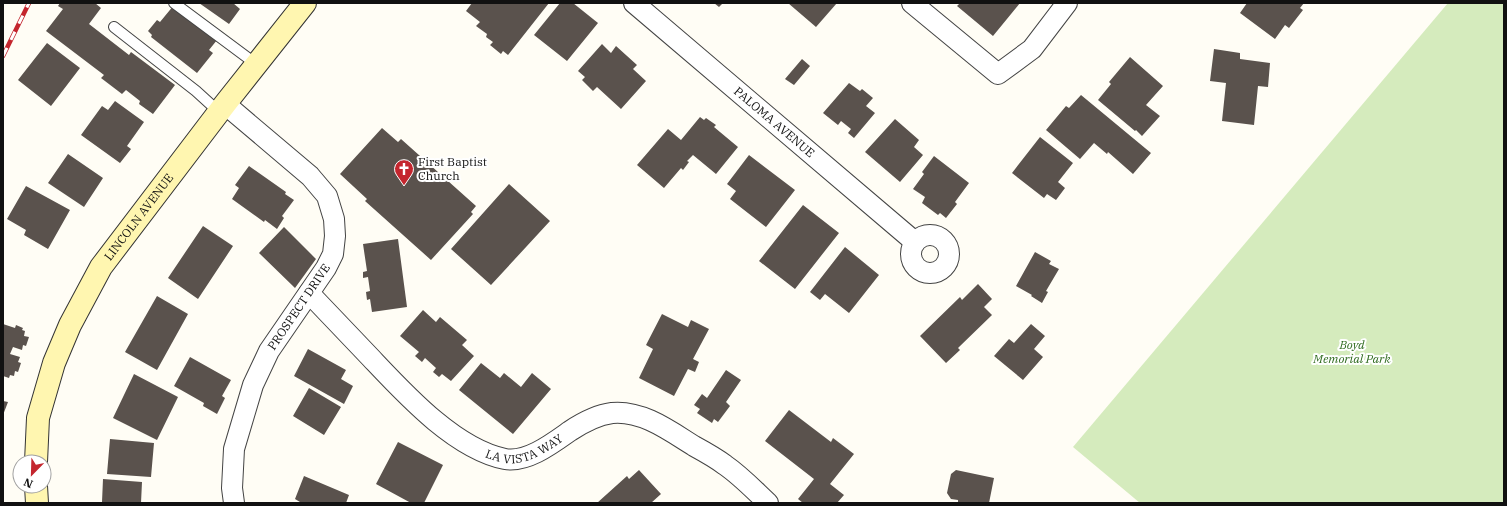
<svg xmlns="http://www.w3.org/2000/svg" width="1507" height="506" viewBox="0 0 1507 506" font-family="'IBM Plex Serif',serif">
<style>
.green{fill:#d5ebbd}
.building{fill:#5a524d}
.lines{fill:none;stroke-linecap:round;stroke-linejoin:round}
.lane-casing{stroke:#444;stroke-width:12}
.street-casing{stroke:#444;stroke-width:22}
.secondary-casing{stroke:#333;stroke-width:24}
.lane{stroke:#fff;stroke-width:10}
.street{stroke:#fff;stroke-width:20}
.secondary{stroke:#fff6b0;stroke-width:22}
.rail-casing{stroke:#c4262e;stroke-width:4.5}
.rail{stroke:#fff;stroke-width:3;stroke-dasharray:9;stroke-linecap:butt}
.labels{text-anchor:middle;stroke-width:4;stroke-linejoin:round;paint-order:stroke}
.street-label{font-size:12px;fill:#111;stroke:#fff}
.poi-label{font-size:12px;fill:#111;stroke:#fff;text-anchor:start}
.park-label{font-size:12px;font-style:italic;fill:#2f6b1f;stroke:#fff}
</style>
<rect width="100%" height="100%" fill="#fffdf5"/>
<path class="green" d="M1448 3H1504V503H1140L1073 447Z"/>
<path class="building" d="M60 3H95L101 8 89 24 129 55 131 52 175 85 153 114 139 104 140 101 126 90 122 94 101 78 104 75 46 31 63 9 58 6Z
M199 3H233L240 9 229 24Z
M472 3H549L508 55 503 51 501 54 490 45 493 42 486 37 487 34 476 26 480 22 466 11Z
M560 3H573L598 23 567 61 534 35Z
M714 3H723L719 7Z
M788 3H837L816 27Z
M960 3H1020L993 36 957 6Z
M1247 3H1304L1300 8 1303 10 1289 28 1285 25 1275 39 1240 13Z
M174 5 217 40 209 50 213 53 197 73 151 37 152 35 148 31 157 20 160 22Z
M47 43 80 68 51 106 18 80Z
M602 44 611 53 616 46 637 65 633 69 646 81 621 109 597 87 593 91 582 80 585 77 578 71Z
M1214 49 1240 53V59L1270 63 1268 87 1258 86 1254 125 1222 121 1226 83 1210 81Z
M1130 57 1163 86 1146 105 1160 116 1142 136 1136 130 1135 131 1098 100 1111 84 1109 82Z
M802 59 810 66 794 85 785 79Z
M849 83 860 91 862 89 873 98 866 106 875 113 854 138 848 133 851 129 841 121 838 125 823 113Z
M1081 95 1151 153 1133 174 1108 152 1107 154 1094 143 1080 159 1046 130 1066 106 1069 108Z
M115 101 144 122 127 146 131 149 120 163 81 135 102 106 108 110Z
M700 117 704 120 706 118 716 125 714 127 738 147 716 174 693 155 687 161 689 162 683 170 681 168 664 188 637 165 668 129 681 140Z
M895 119 919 140 914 147 923 155 900 182 865 152Z
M382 128 398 142 401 139 476 206 471 212 473 214 431 260 365 201 367 199 340 174Z
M1040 137 1073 163 1058 182 1065 188 1056 200 1047 194 1044 198 1012 173Z
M68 154 103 178 84 207 48 183Z
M749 155 795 190 766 227 730 199 736 191 727 184Z
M934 156 969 183 955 202 957 204 946 218 940 213 938 215 922 203 925 197 913 189 924 174 922 172Z
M249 166 286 192 285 194 294 200 282 216 284 218 277 229 265 220 264 222 232 199 239 188 235 185Z
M509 184 550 221 491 285 451 249Z
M26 186 70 210 48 249 24 235 26 230 7 219Z
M803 205 839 233 795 289 759 261Z
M203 226 233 246 198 299 168 278Z
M284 227 316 259 295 288 259 253Z
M398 239 407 307 372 312 370 299 367 300 366 292 370 291 368 277 363 278V272L367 271 363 244Z
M845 247 879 275 849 313 825 294 820 300 810 292Z
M1035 252 1051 261 1049 264 1059 269 1046 291 1048 292 1042 303 1031 296 1032 295 1016 286Z
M978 284 992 299 984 307 992 315 958 348 960 350 946 363 920 336 960 297 962 300Z
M157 296 188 314 157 370 125 352Z
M423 310 436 322 440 317 467 340 462 345 474 356 451 381 442 374 439 377 433 372 436 368 425 358 422 362 415 356 419 352 400 336Z
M662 314 688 327 691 320 709 329 693 359 699 362 695 372 688 369 674 396 639 378 653 349 646 345Z
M3 324 15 328 16 325 23 328 22 330 25 331 24 336 29 337 26 346 23 345 22 350 13 347 10 354 20 357 18 362 21 363 18 372 15 371 14 376 10 375 9 378 3 376Z
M1031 324 1045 336 1034 349 1043 357 1023 380 994 356 1009 339 1014 343Z
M308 349 346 370 341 379 353 386 344 404 294 376Z
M190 357 231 380 222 396 225 398 217 414 203 406 204 403 174 386Z
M481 363 500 378 504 373 521 387 532 373 551 389 513 434 459 390Z
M726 370 741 380 726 402 730 406 718 422 714 419 712 423 697 413 700 409 694 405 702 394 707 398Z
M134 374 178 397 157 440 113 418Z
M309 388 341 407 324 435 293 416Z
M3 401 8 402 3 415Z
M789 410 831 442 833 438 854 454 830 484 844 495 837 503H803L798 499 814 479 765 441Z
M110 439 154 443 151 477 107 474Z
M398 442 443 465 424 503H411L376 484Z
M639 470 661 494 651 503H597L627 476 629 479Z
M956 470 994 478 989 503H958V500L951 499 947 493 951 474Z
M304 476 349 495 346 503H300V502L295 499Z
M103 479 142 482 141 503H103L102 502Z"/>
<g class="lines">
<defs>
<path id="lane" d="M174 3 256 64
M114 27 196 91 219 112"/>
<g id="street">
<path id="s1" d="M634 3 915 242"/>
<path d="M912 3 998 74 1032 49 1067 3"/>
<path d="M225 104 310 176 327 196 334 219 335 236 333 254 326 268 269 351 253 385 234 449 232 488 234 503"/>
<circle cx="930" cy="254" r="19"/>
<path id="s2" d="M309 293C330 315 351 337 371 358 405 394 455 449 505 459 527 463 553 443 570 431 582 423 597 415 612 413 642 410 670 431 694 446 705 452 716 458 725 465 741 476 754 490 768 503"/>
</g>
<g id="secondary">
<path id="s3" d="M36 462 38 418 54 363 70 325 101 267 225 104 305 3"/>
<path d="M36 486 37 503"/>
</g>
</defs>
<use href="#lane" class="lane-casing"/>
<use href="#street" class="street-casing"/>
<use href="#secondary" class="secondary-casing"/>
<use href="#lane" class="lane"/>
<use href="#street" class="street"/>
<use href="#secondary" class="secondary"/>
<defs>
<path id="rail" d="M3 56 29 3"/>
</defs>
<use href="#rail" class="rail-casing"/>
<use href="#rail" class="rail"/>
</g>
<defs>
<symbol id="church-pin" viewBox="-11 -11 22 30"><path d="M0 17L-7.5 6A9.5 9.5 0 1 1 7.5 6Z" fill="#c4262e" stroke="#fff"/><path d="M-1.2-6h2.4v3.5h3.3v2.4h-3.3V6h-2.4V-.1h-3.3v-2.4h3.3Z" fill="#fff"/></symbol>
</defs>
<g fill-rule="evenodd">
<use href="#church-pin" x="393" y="158" width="22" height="30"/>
</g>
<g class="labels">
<g class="street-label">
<text dy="4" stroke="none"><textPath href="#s1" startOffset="184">PALOMA AVENUE</textPath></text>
<text dy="4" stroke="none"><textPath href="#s3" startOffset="271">LINCOLN AVENUE</textPath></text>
<text transform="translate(299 307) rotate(-56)" y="4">PROSPECT DRIVE</text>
<text dy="4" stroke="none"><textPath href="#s2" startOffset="281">LA VISTA WAY</textPath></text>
</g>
<g class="poi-label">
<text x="418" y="166">First Baptist<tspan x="418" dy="14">Church</tspan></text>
</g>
<g class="park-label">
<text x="1352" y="349">Boyd<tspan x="1352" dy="14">Memorial Park</tspan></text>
</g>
</g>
<rect width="1507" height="506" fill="none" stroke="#111111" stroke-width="8"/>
<g transform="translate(32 474) rotate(203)"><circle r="19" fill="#ffffff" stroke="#a0a0a0"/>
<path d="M0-3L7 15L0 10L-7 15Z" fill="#c4262e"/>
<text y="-6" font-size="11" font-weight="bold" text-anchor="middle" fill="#111111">N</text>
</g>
</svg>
